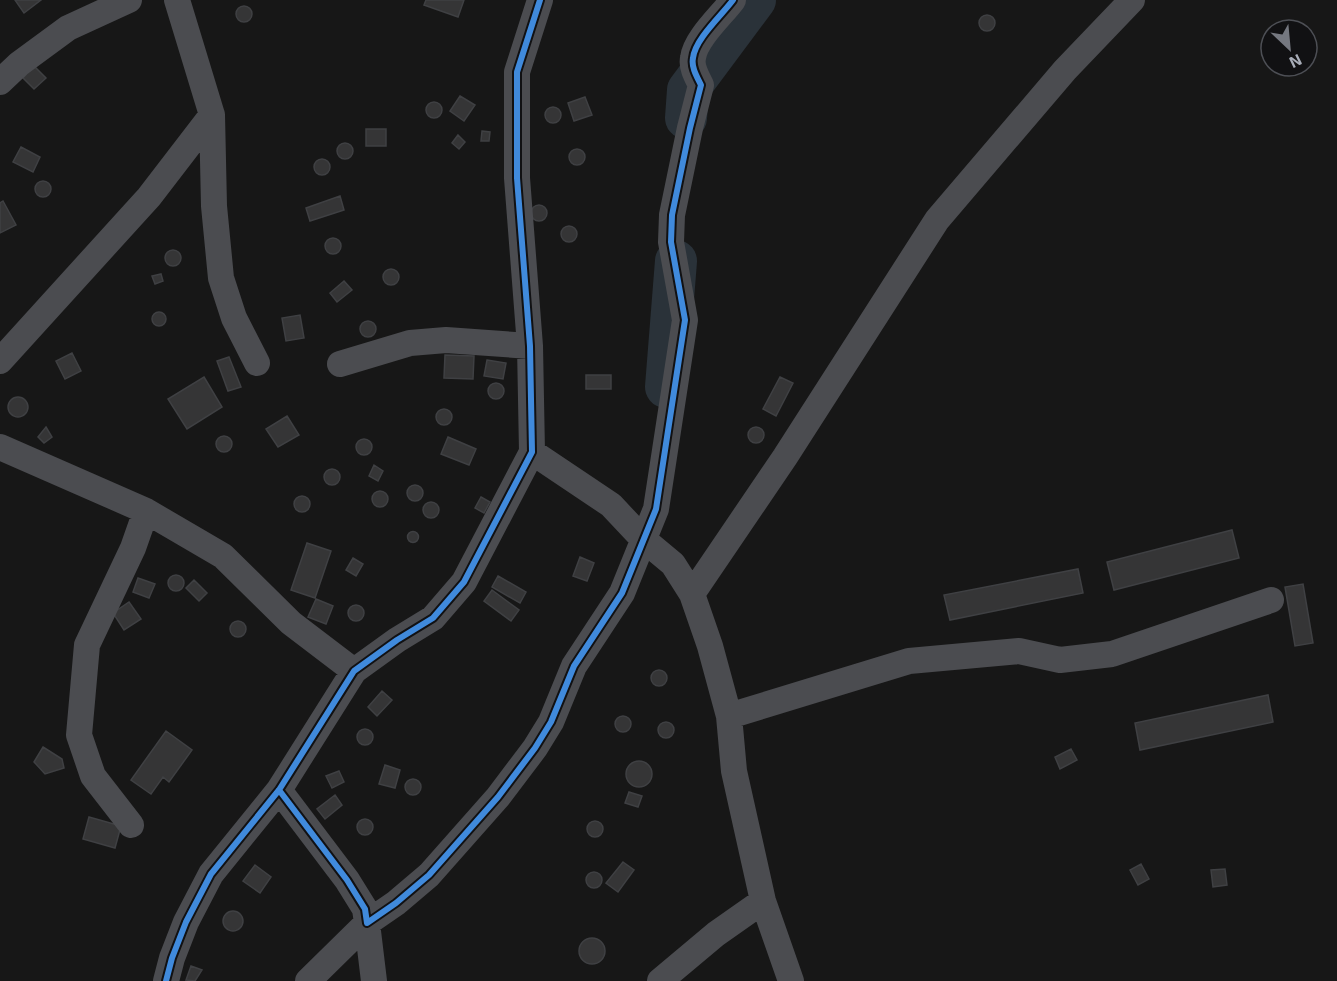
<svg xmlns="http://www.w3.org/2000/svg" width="1337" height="981" viewBox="0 0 1337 981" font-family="'Exo 2',sans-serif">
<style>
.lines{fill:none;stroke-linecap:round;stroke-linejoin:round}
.river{stroke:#2a3239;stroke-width:42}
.building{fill:#353536;stroke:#3f4043;stroke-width:1.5}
.minor{stroke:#4b4c50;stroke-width:26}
.cycleway-casing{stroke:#111113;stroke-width:10}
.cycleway{stroke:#408adc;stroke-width:6}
</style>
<rect width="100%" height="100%" fill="#171717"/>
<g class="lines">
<path class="river" d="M686 118 688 90 755 0
M666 387 676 261"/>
</g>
<path class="building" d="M15 0H41L24 13Z
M426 0H464L458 17 424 5Z
M236 14a8 8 0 1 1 16 0a8 8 0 1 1-16 0Z
M979 23a8 8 0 1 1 16 0a8 8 0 1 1-16 0Z
M34 66 46 78 34 89 23 78Z
M460 96 475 105 464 121 450 111Z
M585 97 592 115 574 121 568 103Z
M426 110a8 8 0 1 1 16 0a8 8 0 1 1-16 0Z
M545 115a8 8 0 1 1 16 0a8 8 0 1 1-16 0Z
M366 129H386V146H366Z
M482 131 490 132 489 141H481Z
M458 135 465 142 459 149 452 143Z
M337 151a8 8 0 1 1 16 0a8 8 0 1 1-16 0Z
M21 147 40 157 33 172 13 162Z
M569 157a8 8 0 1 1 16 0a8 8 0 1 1-16 0Z
M314 167a8 8 0 1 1 16 0a8 8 0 1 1-16 0Z
M35 189a8 8 0 1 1 16 0a8 8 0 1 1-16 0Z
M340 196 344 210 310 221 306 208Z
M3 201 16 225 0 233V203Z
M531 213a8 8 0 1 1 16 0a8 8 0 1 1-16 0Z
M561 234a8 8 0 1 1 16 0a8 8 0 1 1-16 0Z
M325 246a8 8 0 1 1 16 0a8 8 0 1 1-16 0Z
M165 258a8 8 0 1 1 16 0a8 8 0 1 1-16 0Z
M383 277a8 8 0 1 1 16 0a8 8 0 1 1-16 0Z
M161 274 163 281 155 284 152 276Z
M344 281 352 290 337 302 330 293Z
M152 319a7 7 0 1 1 14 0a7 7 0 1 1-14 0Z
M300 315 304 338 286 341 282 318Z
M360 329a8 8 0 1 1 16 0a8 8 0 1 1-16 0Z
M72 353 81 371 65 379 56 361Z
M445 355 474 356 473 379 444 378Z
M229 357 241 387 228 391 217 361Z
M487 360 506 363 503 379 484 376Z
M586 375H611V389H586Z
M204 377 222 407 187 429 168 399Z
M780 377 793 383 776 416 763 409Z
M488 391a8 8 0 1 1 16 0a8 8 0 1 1-16 0Z
M8 407a10 10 0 1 1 20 0a10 10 0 1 1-20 0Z
M436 417a8 8 0 1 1 16 0a8 8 0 1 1-16 0Z
M287 416 299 435 278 447 266 429Z
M46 427 52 437 44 443 38 437Z
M748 435a8 8 0 1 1 16 0a8 8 0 1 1-16 0Z
M216 444a8 8 0 1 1 16 0a8 8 0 1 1-16 0Z
M448 437 476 449 469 465 441 454Z
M356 447a8 8 0 1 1 16 0a8 8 0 1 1-16 0Z
M374 465 383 471 378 481 369 476Z
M324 477a8 8 0 1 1 16 0a8 8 0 1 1-16 0Z
M407 493a8 8 0 1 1 16 0a8 8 0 1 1-16 0Z
M372 499a8 8 0 1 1 16 0a8 8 0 1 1-16 0Z
M294 504a8 8 0 1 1 16 0a8 8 0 1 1-16 0Z
M481 497 490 502 484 513 475 508Z
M423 510a8 8 0 1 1 16 0a8 8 0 1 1-16 0Z
M1232 530 1239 558 1114 590 1107 562Z
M407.5 537a5.5 5.5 0 1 1 11 0a5.5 5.5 0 1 1-11 0Z
M307 543 331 551 315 598 291 590Z
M580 557 594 563 587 581 573 576Z
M353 558 363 564 356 576 346 570Z
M1078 569 1083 593 950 620 944 595Z
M168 583a8 8 0 1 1 16 0a8 8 0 1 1-16 0Z
M498 576 526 592 520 603 492 587Z
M138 578 155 584 149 598 133 592Z
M194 580 207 593 199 601 186 588Z
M1303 584 1313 643 1295 646 1285 587Z
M492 590 519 610 511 621 484 601Z
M316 599 333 606 326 624 308 617Z
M129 602 141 619 124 630 113 613Z
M348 613a8 8 0 1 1 16 0a8 8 0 1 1-16 0Z
M230 629a8 8 0 1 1 16 0a8 8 0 1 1-16 0Z
M651 678a8 8 0 1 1 16 0a8 8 0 1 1-16 0Z
M382 691 392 700 377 716 368 707Z
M1268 695 1273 722 1140 750 1135 723Z
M615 724a8 8 0 1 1 16 0a8 8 0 1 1-16 0Z
M658 730a8 8 0 1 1 16 0a8 8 0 1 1-16 0Z
M357 737a8 8 0 1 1 16 0a8 8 0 1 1-16 0Z
M166 731 192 750 169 782 163 777 151 794 131 780Z
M43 747 62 759 64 768 45 774 34 762Z
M1071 749 1077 760 1060 769 1055 757Z
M626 774a13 13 0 1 1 26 0a13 13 0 1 1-26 0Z
M385 765 400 770 395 788 379 784Z
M339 771 344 782 332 788 326 776Z
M405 787a8 8 0 1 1 16 0a8 8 0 1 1-16 0Z
M629 792 642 796 638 807 625 803Z
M335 795 342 805 325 819 317 809Z
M89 817 121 826 115 848 83 839Z
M357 827a8 8 0 1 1 16 0a8 8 0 1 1-16 0Z
M587 829a8 8 0 1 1 16 0a8 8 0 1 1-16 0Z
M623 862 634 870 618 892 606 883Z
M1141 864 1149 879 1138 885 1130 870Z
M255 865 271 877 260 893 243 881Z
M1225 869 1227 885 1213 887 1211 870Z
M586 880a8 8 0 1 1 16 0a8 8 0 1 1-16 0Z
M223 921a10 10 0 1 1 20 0a10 10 0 1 1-20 0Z
M579 951a13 13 0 1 1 26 0a13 13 0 1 1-26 0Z
M191 966 202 970 195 981 186 980Z"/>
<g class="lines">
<path class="minor" d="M0 82 19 64 68 28 129 0
M212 115 214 206 221 278 234 318 257 363
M0 361 149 197 212 115 177 0
M340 364 410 343 446 340 530 346
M0 447 146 511 223 556 291 623 354 671
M532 452 611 505 643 539 673 564 692 594 710 646 729 716 734 771 763 901 791 981
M692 594 785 457 937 220 1065 70 1132 0
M729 716 909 661 1019 651 1060 660 1112 654 1271 600
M279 790 347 880 365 909 367 923 396 903 429 875 498 797 535 748 551 722 574 666 622 593 656 509 685 320 671 242 672 215 690 128 701 85C697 77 691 67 693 58 695 39 722 15 733 0
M131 825 93 776 79 735 87 645 133 548 146 511
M166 981 172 958 186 922 211 874 279 790 354 671 397 640 433 618 464 582 532 452 530 346 517 178V72L540 0
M308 981 367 923 374 981
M660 981 716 934 763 901"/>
<defs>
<path id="cycleway" d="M279 790 347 880 365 909 367 923 396 903 429 875 498 797 535 748 551 722 574 666 622 593 656 509 685 320 671 242 672 215 690 128 701 85C697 77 691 67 693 58 695 39 722 15 733 0
M166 981 172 958 186 922 211 874 279 790 354 671 397 640 433 618 464 582 532 452 530 346 517 178V72L540 0"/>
</defs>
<use href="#cycleway" class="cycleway-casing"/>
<use href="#cycleway" class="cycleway"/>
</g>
<g transform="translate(1289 48) rotate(154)"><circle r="28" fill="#111113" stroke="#4d4f55" stroke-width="1.5"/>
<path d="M0-4.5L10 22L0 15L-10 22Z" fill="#757880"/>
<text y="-9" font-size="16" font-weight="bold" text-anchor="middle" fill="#a8adb8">N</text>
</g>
</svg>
